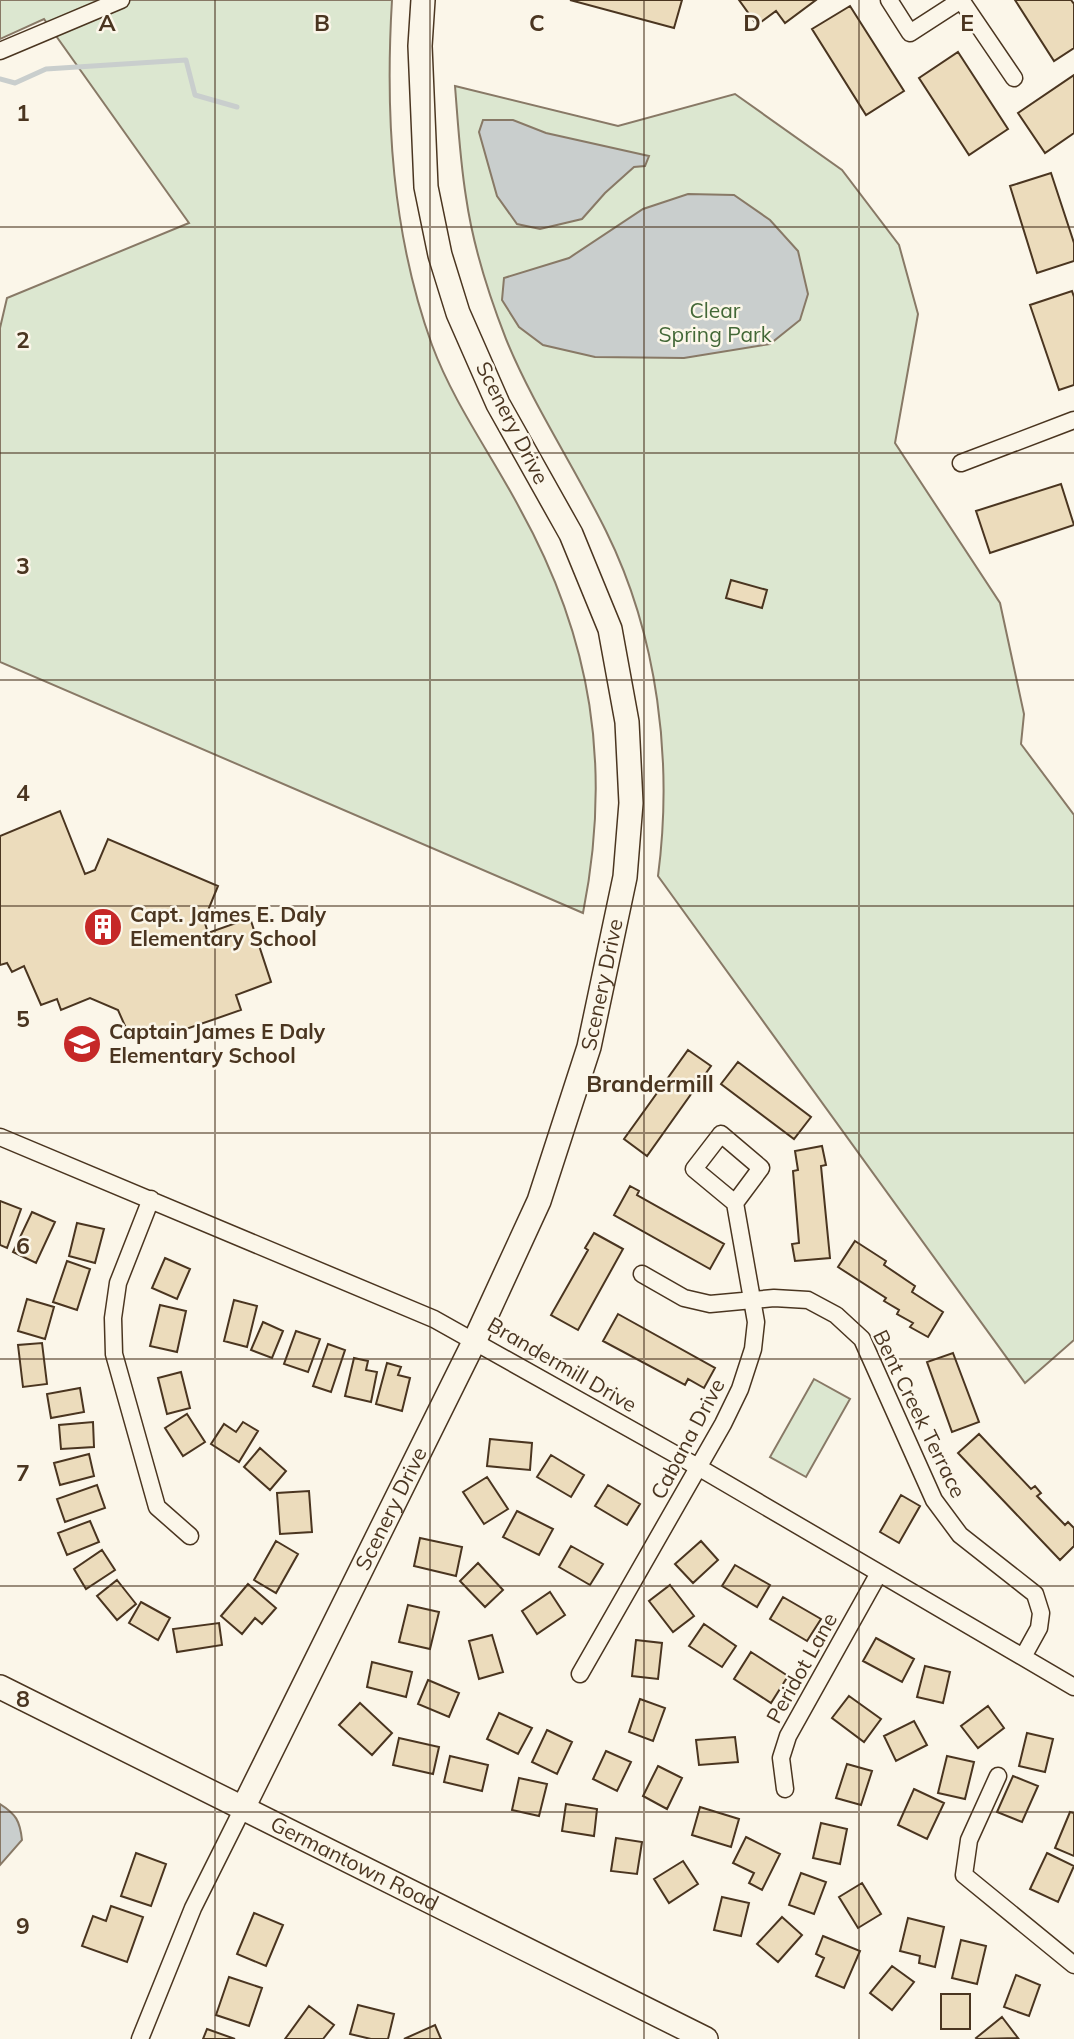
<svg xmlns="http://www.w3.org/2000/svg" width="1074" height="2039" viewBox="0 0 1074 2039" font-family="Mulish,sans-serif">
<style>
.green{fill:#dce7d0;stroke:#887966;stroke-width:2}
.water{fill:#c9cecd;stroke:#887966;stroke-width:2}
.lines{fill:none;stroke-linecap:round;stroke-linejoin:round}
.stream{stroke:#c9cecd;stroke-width:5}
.building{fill:#ecdcbc;stroke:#4a3520;stroke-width:2}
.street-casing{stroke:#4a3520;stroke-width:19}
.secondary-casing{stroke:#4a3520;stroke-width:26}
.street{stroke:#fbf6e9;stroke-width:16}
.secondary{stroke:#fbf6e9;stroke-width:23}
.grid{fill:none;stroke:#4a3520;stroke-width:2;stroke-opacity:0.55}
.labels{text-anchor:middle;stroke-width:5;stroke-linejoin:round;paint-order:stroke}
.park-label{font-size:21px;fill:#436837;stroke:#fbf6e9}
.street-label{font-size:21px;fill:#4a3520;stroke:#fbf6e9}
.poi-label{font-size:21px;font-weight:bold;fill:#4a3520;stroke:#fbf6e9;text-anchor:start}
.neighbourhood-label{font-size:23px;font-weight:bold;fill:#4a3520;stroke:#fbf6e9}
.grid-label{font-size:23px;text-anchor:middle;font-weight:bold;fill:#4a3520;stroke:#fbf6e9;stroke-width:5;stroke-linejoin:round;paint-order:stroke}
</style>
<rect width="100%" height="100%" fill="#fbf6e9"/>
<path class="green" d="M0 0H392C385 117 392 234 432 345 454 404 491 454 520 509 592 639 612 767 583 913L0 662V328L7 298 189 223 44 19 0 39Z
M455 86 618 126 735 94 842 170 899 245 918 314 895 443 1000 603 1024 714 1021 744 1074 815V1340L1025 1383 658 876C673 761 658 636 606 531 574 466 533 405 506 339 488 293 473 246 466 197 460 160 458 123 455 86Z
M814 1379 850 1399 806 1477 770 1457Z"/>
<path class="water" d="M483 120H513L546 133 649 156 645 166 634 167 605 193 582 219 540 229 517 224 497 196 479 132Z
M688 194 734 195 770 220 798 251 808 294 800 320 770 344 684 358 595 357 543 345 519 327 502 300 504 278 569 258 643 209Z
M0 1804C16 1814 20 1821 22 1840L0 1865Z"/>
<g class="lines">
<path class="stream" d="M0 79 15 83 46 69 186 60 195 95 237 107"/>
</g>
<path class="building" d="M570 0H682L674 28Z
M739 0H816L785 23 776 11 757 25Z
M1015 0H1071L1074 4V48L1054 61Z
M850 6 904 91 866 115 812 29Z
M958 52 1008 129 969 155 919 78Z
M1074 75V133L1045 153 1018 113Z
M1051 173 1074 243V261L1037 273 1010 186Z
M1072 291 1074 297V385L1059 390 1030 305Z
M1061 484 1074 525 990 553 976 511Z
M731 580 767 590 762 608 726 598Z
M60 811 85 874 95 870 108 839 218 886 204 920 208 933 250 918 271 982 236 995 241 1010 160 1038 154 1028 129 1035 118 1010 90 998 61 1010 57 999 41 1005 24 966 12 972 7 963 0 965V836Z
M688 1050 711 1066 647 1156 624 1139Z
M738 1062 811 1117 794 1139 721 1084Z
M822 1146 826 1165 821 1166 830 1258 795 1261 792 1244 799 1243 793 1171 798 1170 795 1151Z
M630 1186 639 1191 637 1195 724 1244 710 1269 614 1215Z
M0 1201 21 1209 7 1248 0 1245Z
M32 1212 55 1222 36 1263 13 1252Z
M77 1223 104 1229 95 1263 69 1256Z
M594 1233 623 1249 578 1330 551 1315 588 1250 585 1248Z
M855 1241 886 1261 884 1265 915 1286 912 1292 943 1312 928 1337 910 1327 913 1323 897 1314 899 1310 884 1301 886 1298 838 1267Z
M165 1258 190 1269 177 1299 152 1288Z
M67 1261 90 1269 77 1310 53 1302Z
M27 1299 54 1307 45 1339 18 1331Z
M234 1300 257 1306 247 1347 224 1341Z
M160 1305 186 1311 177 1352 150 1346Z
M618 1314 715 1368 704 1388 688 1379 685 1385 603 1341Z
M263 1322 283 1331 272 1358 251 1350Z
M296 1331 320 1339 308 1372 284 1364Z
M42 1343 47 1384 23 1387 18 1345Z
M328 1344 345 1350 331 1392 313 1386Z
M953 1353 979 1422 952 1432 927 1362Z
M354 1358 368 1361 366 1370 377 1372 371 1402 345 1396Z
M387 1363 401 1367 398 1375 410 1378 402 1411 376 1404Z
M181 1372 190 1408 167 1414 158 1378Z
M80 1388 84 1412 51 1418 47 1394Z
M187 1414 205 1442 183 1456 165 1428Z
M93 1422 94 1447 61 1449 59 1425Z
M243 1422 258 1431 239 1462 211 1444 224 1424 236 1432Z
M979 1434 1031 1489 1035 1486 1041 1493 1037 1496 1065 1525 1068 1522 1074 1528V1546L1060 1560 958 1453Z
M490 1439 532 1443 530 1470 487 1466Z
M260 1448 286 1471 270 1490 244 1467Z
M89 1454 94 1476 60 1485 54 1463Z
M551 1455 584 1475 571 1497 537 1477Z
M487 1477 508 1509 484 1524 463 1492Z
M97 1485 105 1508 65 1522 57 1499Z
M608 1485 640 1504 627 1525 595 1506Z
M309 1491 312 1532 280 1534 277 1493Z
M901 1495 920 1506 899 1543 880 1532Z
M517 1511 553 1529 539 1555 503 1537Z
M90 1521 99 1542 67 1555 58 1533Z
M420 1538 462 1547 456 1576 414 1566Z
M276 1541 298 1554 276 1593 254 1580Z
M701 1541 718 1560 693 1583 675 1564Z
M571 1546 603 1564 590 1585 559 1567Z
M102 1550 115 1570 86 1589 74 1569Z
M478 1563 503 1590 485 1607 460 1581Z
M735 1565 770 1585 757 1607 722 1586Z
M117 1580 136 1604 117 1620 97 1596Z
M248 1584 276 1608 262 1624 255 1618 242 1634 221 1616Z
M670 1585 694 1616 673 1632 649 1601Z
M550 1592 565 1615 537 1634 522 1611Z
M783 1597 821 1619 807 1641 770 1619Z
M141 1602 170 1618 158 1640 129 1623Z
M408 1605 439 1612 430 1649 399 1642Z
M219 1623 222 1645 177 1652 173 1629Z
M704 1624 736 1646 722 1667 689 1646Z
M492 1635 503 1672 479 1679 469 1641Z
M876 1638 914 1659 902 1682 863 1661Z
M636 1640 662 1643 658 1679 632 1676Z
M751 1652 788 1676 771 1703 734 1679Z
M372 1662 412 1672 406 1697 367 1687Z
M925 1666 950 1672 943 1703 917 1697Z
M428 1680 459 1693 449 1717 418 1704Z
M849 1696 881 1719 864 1742 832 1718Z
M640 1699 665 1708 653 1741 629 1732Z
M360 1703 392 1733 372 1755 339 1725Z
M988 1706 1004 1728 978 1748 961 1726Z
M499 1713 532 1728 518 1754 487 1739Z
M914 1721 927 1745 896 1761 884 1736Z
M547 1730 572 1742 557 1774 532 1762Z
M1027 1733 1053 1739 1045 1772 1019 1766Z
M735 1737 738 1762 699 1765 696 1740Z
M399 1738 439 1747 433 1774 393 1765Z
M606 1751 631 1762 617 1791 593 1779Z
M450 1756 488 1765 482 1791 444 1782Z
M947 1756 974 1762 965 1799 938 1793Z
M847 1764 872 1771 861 1805 836 1798Z
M658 1766 682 1778 667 1809 643 1796Z
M1013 1776 1038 1786 1022 1822 997 1812Z
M519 1778 547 1784 539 1816 512 1810Z
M914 1789 944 1803 927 1839 898 1825Z
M566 1804 597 1809 594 1836 562 1831Z
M700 1807 739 1819 731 1847 692 1835Z
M1070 1812 1074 1813V1856L1055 1848Z
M821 1823 847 1829 840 1864 813 1858Z
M746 1837 780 1854 762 1890 749 1883 754 1873 733 1863Z
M616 1838 642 1842 637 1874 611 1871Z
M136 1853 166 1864 151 1906 121 1896Z
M1047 1853 1074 1866 1058 1902 1030 1889Z
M683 1861 698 1884 669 1903 654 1879Z
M801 1873 826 1882 814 1914 789 1905Z
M862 1883 881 1914 858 1928 839 1897Z
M722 1897 749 1903 741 1936 714 1930Z
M111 1906 143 1917 127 1962 82 1946 93 1916 106 1921Z
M254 1913 283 1925 266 1966 237 1954Z
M782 1917 802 1935 778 1962 757 1944Z
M908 1918 944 1927 935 1967 919 1963 920 1956 900 1951Z
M823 1936 860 1951 844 1988 816 1976 824 1958 816 1954Z
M961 1940 986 1946 977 1984 952 1978Z
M892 1966 914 1982 892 2010 870 1993Z
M1016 1975 1040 1985 1029 2016 1004 2007Z
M229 1977 262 1988 249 2026 216 2015Z
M941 1994H970V2029H941Z
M358 2005 394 2014 388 2039H371L350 2034Z
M309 2006 334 2025 323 2039H285Z
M1002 2017 1018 2038 977 2039 976 2038Z
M435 2025 441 2039H404Z
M207 2029 235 2039H203Z"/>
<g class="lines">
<defs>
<path id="street" d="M889 0 910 33 961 0
M961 0 1014 78
M0 51 121 0
M961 463 1074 420
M0 1137 434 1319 698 1467 1074 1687
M151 1199 118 1283 113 1318 114 1354 157 1507 190 1536
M642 1274 684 1298 710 1304 774 1298 808 1300 836 1315 862 1339 934 1500 960 1535 1035 1594 1041 1613 1039 1628 1023 1657
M580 1674 723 1424 740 1389 753 1349 756 1322 735 1203 761 1168 721 1134 694 1169 735 1203
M998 1776 969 1840 964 1875 1074 1965
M785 1789 781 1758 788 1736 879 1573
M140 2039 193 1908 243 1808"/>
<g id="secondary">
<path id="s1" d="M0 1687 706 2039"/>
<path id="s2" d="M243 1808 475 1340 539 1201 589 1047 625 877 631 803 627 722 610 629 571 534 498 404 458 313 440 255 426 187 420 46 423 0"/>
</g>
</defs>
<use href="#street" class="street-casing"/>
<use href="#secondary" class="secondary-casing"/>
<use href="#street" class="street"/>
<use href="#secondary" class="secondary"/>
</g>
<path class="grid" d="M215 0V2039M430 0V2039M644 0V2039M859 0V2039M0 227H1074M0 453H1074M0 680H1074M0 906H1074M0 1133H1074M0 1359H1074M0 1586H1074M0 1812H1074"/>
<defs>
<symbol id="building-disc" viewBox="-11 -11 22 22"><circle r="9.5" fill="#c62828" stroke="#fbf6e9"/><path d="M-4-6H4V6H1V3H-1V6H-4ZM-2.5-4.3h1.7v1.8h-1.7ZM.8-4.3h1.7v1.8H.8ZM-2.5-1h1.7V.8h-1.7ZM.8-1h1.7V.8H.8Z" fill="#fff"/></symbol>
<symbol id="school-disc" viewBox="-11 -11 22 22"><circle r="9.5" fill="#c62828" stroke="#fbf6e9"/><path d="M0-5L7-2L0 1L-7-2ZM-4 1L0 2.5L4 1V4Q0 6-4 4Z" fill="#fff"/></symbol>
</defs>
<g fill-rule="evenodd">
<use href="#building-disc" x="81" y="905" width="44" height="44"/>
<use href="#school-disc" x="60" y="1022" width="44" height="44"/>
</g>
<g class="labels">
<g class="park-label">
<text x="715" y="318">Clear<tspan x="715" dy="24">Spring Park</tspan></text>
</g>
<g class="street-label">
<text transform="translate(512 423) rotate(63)" y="7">Scenery Drive</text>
<text dy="7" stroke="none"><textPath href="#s2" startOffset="901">Scenery Drive</textPath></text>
<text transform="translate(562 1365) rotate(30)" y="7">Brandermill Drive</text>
<text transform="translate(919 1414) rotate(64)" y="7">Bent Creek Terrace</text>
<text transform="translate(688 1439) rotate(-62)" y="7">Cabana Drive</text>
<text dy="7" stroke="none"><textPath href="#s2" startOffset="334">Scenery Drive</textPath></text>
<text transform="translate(802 1668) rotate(-61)" y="7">Peridot Lane</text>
<text dy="7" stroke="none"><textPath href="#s1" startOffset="396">Germantown Road</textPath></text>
</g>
<g class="poi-label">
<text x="130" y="922">Capt. James E. Daly<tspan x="130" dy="24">Elementary School</tspan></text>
<text x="109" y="1039">Captain James E Daly<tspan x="109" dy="24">Elementary School</tspan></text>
</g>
<g class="neighbourhood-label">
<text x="650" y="1092">Brandermill</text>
</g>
</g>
<g class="grid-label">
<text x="107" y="31">A</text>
<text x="322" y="31">B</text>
<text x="537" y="31">C</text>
<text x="752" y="31">D</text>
<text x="967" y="31">E</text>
<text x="23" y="121">1</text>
<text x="23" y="348">2</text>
<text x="23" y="574">3</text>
<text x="23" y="801">4</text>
<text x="23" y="1027">5</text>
<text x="23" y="1254">6</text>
<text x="23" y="1481">7</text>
<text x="23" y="1707">8</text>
<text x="23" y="1934">9</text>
</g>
</svg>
